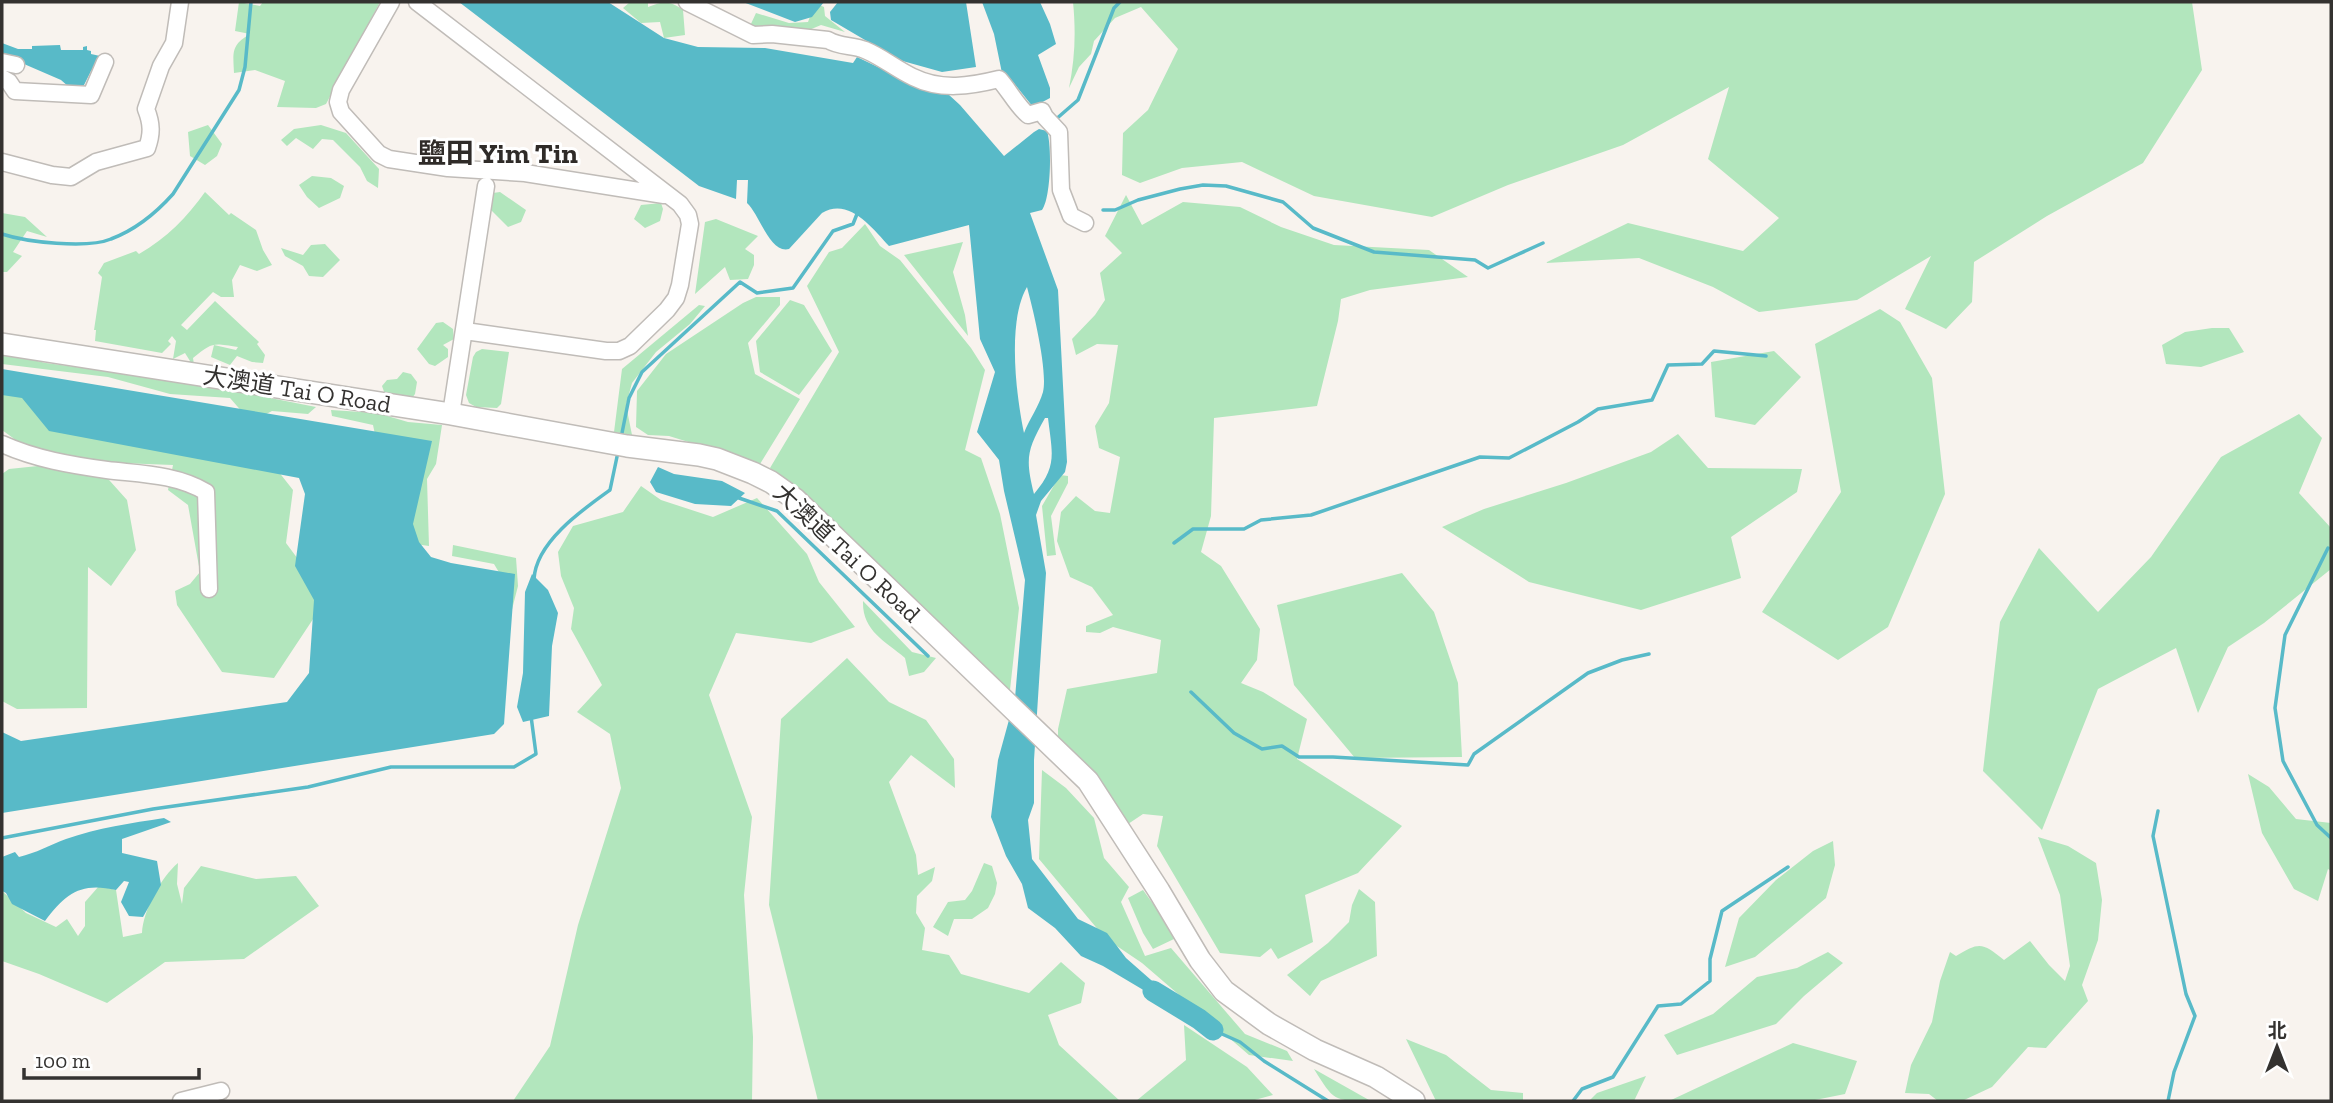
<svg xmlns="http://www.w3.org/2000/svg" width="2333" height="1103" viewBox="0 0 2333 1103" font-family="'Zilla Slab','Noto Sans SC',serif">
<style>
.green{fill:#b2e6bd}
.water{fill:#58bac8;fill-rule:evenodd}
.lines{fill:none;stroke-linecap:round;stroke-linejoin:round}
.stream{stroke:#58bac8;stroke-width:3.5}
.river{stroke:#58bac8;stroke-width:21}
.minor-casing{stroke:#c0bcb8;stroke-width:19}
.major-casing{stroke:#c0bcb8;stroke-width:24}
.minor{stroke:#fff;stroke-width:16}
.major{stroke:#fff;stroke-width:21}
.labels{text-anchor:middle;stroke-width:6;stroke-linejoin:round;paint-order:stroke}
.street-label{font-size:24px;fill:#343230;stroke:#fff}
.quarter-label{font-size:28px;font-weight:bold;fill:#2f2b28;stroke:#fff}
</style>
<rect width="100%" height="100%" fill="#f8f3ee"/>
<path class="green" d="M239 2 260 6 263 2H380L326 104 316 108 277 107 285 81 255 70 234 73C233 52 231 45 250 34L235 31Z
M630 2H648V7C663 1 669 0 683 10L685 35 664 38 660 22 641 23 623 8Z
M1073 2H2192L2202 70 2143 163 2047 216 1974 262 1972 302 1946 329 1905 309 1931 256 1857 300 1759 312 1713 287 1639 258 1545 263 1628 223 1743 251 1779 218 1708 159 1729 87 1623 145 1508 185 1432 217 1314 196 1242 162 1182 168 1140 183 1122 175 1123 133 1148 110 1178 49 1141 7 1115 18 1094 41 1091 54 1079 67 1069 88C1075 58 1076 32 1073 2Z
M815 3 824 7 825 16 845 32 821 25 802 33 750 26 756 13 789 23 808 22Z
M208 125 222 144 217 156 205 165 190 156 188 132Z
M321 125 346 133 379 169 378 188 367 181 360 167 333 140 322 139 313 149 296 138 287 146 281 140 294 129Z
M312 176 331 178 344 186 340 198 319 208 307 197 299 185Z
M205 192 229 215 231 213 256 230 263 250 272 265 257 271 240 265 232 280 234 297H221L213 292 181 325 187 330 215 301 259 342 257 344 265 355 263 363 252 362 237 356 230 365 211 357 214 345 236 350 238 347C212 343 213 342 193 358L194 365 181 369 190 361 185 353 173 359 176 341 172 336 168 341 171 344 162 353 95 341 96 330H94L102 277 98 273 104 263 136 251 139 254C167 238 187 217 205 192Z
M500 192 526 210 521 222 508 227 489 208 493 193Z
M1126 195 1142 225 1183 202 1240 207 1281 227 1334 245 1429 250 1468 277 1370 290 1341 299 1338 321 1317 406 1214 418 1211 516 1201 552 1221 566 1260 629 1257 660 1241 683 1263 692 1307 719 1297 759 1402 826 1358 873 1305 895 1313 942 1278 959 1271 948 1260 957 1220 953 1157 846 1163 816 1143 814 1122 828 1058 744V729L1067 689 1157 673 1161 640 1113 627 1100 633 1086 632V626L1113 615 1092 587 1070 577 1057 541 1061 512 1076 496 1095 511 1110 513 1120 457 1099 448 1095 426 1109 403 1118 345 1097 344 1076 355 1072 339 1095 315 1105 300 1100 273 1122 253 1105 236Z
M661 203 663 209 660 221 645 228 634 219 641 205Z
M2 213 25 217 47 237 27 231 13 252 22 256 7 272H2Z
M716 219 758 236 745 249 754 255V265L748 279 730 280 725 267 695 294 705 222Z
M865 224 880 246 900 260 971 348 985 370 965 450 981 458 1000 514 1019 608 1009 699 836 529 770 468 839 352 807 286 829 252 842 248Z
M963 242 953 272 965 315 968 336 904 255Z
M325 244 340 260 323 277 309 276 303 266 285 256 281 248 303 255 311 245Z
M756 297H780V305L748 343 755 374 800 399 760 464 669 436 648 435 636 427 637 391 666 354 743 303Z
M790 300 804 305 832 351 799 395 760 372 756 341Z
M699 305 705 306 690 324 656 352 632 383 626 405 632 435 614 432 622 369Z
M1880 309 1900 322 1932 378 1945 494 1888 627 1838 660 1762 612 1841 492 1815 344Z
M443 322 453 329 454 339 443 345 448 349V357L435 366 429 364 417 349 436 323Z
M2212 328H2229L2244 352 2201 367 2166 364 2162 345 2185 332Z
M482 349 509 352 501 404 497 408 476 407 469 403 466 395 473 357 476 352Z
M1774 351 1801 377 1755 425 1715 417 1711 362Z
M2 353 46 363 195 383 316 407 308 414 272 411 251 422 230 398 170 394 108 377 2 364Z
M403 372 411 374 417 382 415 394 407 405 387 400 382 386 387 380 397 379Z
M2 386 267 457 293 490 286 543 327 598 274 678 222 672 177 605 175 591 190 584 200 572 188 505 168 490 173 465 93 462 127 500 136 550 111 586 88 567 87 708 17 709 2 701V474L9 469 38 466 13 438 2 430Z
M331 410 377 413 408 422 442 425 436 464 427 479 429 546 415 544 376 439 373 425 332 416Z
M2299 414 2322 438 2299 493 2331 528V569L2264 623 2228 647 2198 713 2176 648 2098 689 2042 830 1983 771 2000 622 2039 548 2098 612 2151 557 2221 457Z
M1678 434 1708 468 1802 469 1797 492 1731 537 1741 578 1641 610 1529 582 1442 527 1484 509 1566 483 1651 452Z
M1060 475 1068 476V483L1051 516 1056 555 1047 556 1042 506Z
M641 486 661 500 713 517 757 498 807 554 819 582 855 627 811 643 736 633 709 695 752 817 744 895 753 1037 752 1101H513L550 1046 578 925 621 788 610 734 577 712 602 685 571 629 574 608 561 576 558 552 573 526 623 512Z
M453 545 516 558 518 586 509 621 506 584 494 564 452 556Z
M1402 573 1434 612 1458 683 1462 757 1355 758 1294 685 1277 605Z
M863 601 912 652 936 658 924 672 909 676 905 658C885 641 862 631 863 601Z
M847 658 889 702 926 720 954 759 955 788 911 755 889 782 916 855 918 875 935 867 932 881 917 896 916 913 925 928 922 950 949 955 961 974 1029 993 1061 962 1085 983 1081 1003 1048 1015 1059 1045 1120 1101H818L769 905 781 719Z
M1042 770 1066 788 1094 818 1104 858 1129 887 1121 902 1145 956 1171 948 1245 1034 1287 1051 1293 1061 1249 1055 1142 963 1105 938 1039 859Z
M2248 774 2269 787 2296 819 2331 823V871L2328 869 2318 901 2294 889 2262 833Z
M2038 837 2068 846 2096 863 2102 900 2098 940 2082 985 2088 1001 2046 1048 2028 1047 1992 1087 1962 1101H1938L1929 1094 1905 1093 1911 1065 1932 1022 1940 981 1950 952 1956 956C1980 941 1983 943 2004 960L2030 941 2049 965 2065 981 2070 966 2060 895Z
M1833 841 1835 865 1826 898 1755 957 1725 967 1739 918 1776 880 1813 851Z
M178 863 177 884 182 904 184 888 201 866 256 879 296 876 319 906 244 959 165 962 107 1003 39 974 2 961V891L26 913 56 927 67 919 78 936 85 926V902L99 886 116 890 123 937 142 933C143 911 161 877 178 863Z
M984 863 992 866 997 883 995 894 988 908 972 919H954L948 936 933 927 948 902 965 900 972 891Z
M1359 889 1375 902 1377 956 1321 981 1310 996 1287 975 1328 943 1349 922 1352 905Z
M1143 890 1156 908 1174 939 1153 949 1143 933 1128 898Z
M1828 952 1843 963 1804 996 1776 1024 1677 1055 1664 1035 1713 1014 1757 977 1797 968Z
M1184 1025 1247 1067 1273 1095 1251 1101H1136L1186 1060Z
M1406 1039 1446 1055 1491 1090 1523 1093V1101H1436Z
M1793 1043 1857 1061 1845 1094 1810 1101H1669Z
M1314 1069 1369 1100 1371 1101C1333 1101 1334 1101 1314 1069Z
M1646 1076 1634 1101H1589L1597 1093Z"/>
<path class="water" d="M459 2H608L664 38 698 47 765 48 853 63 857 57 905 80 948 94 960 105 1004 156 1034 132 1039 129 1047 131C1052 145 1051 198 1042 210L1030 213 1058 290 1067 462 1065 472 1041 501 1036 515 1046 573 1034 760V803L1028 820 1032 859 1078 919 1107 933 1126 958 1159 987 1183 1003 1172 1007 1103 966 1081 956 1055 928 1028 908 1022 884 1006 856 991 817 998 760 1015 698 1025 580 1004 491 999 460 977 432 995 372 980 339 969 225 889 246C872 228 849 197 822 213L789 249C770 254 760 215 747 203L748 180H737L736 199 699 186ZM1027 287C1033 309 1048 371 1043 392 1039 406 1029 420 1024 433 1016 395 1007 321 1027 287ZM1045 418H1048C1052 453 1058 466 1034 494 1025 458 1027 450 1045 418Z
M743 2H824L812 17 795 22Z
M838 2H966L976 67 942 72 899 60 831 20 830 12Z
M982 2H1040L1050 24 1056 44 1038 55 1050 88V98L1033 107 1013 82 1002 73 994 34Z
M2 43 18 49H32V46L60 45 61 50H83V47L87 46V50L91 51V54L100 56 101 60 91 71 84 85 79 88 69 87 61 80 24 64 2 58Z
M2 369 432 441 413 524 419 542 431 557 451 563 515 574 504 724 494 734 2 813V732L21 741 287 702 309 673 314 600 295 566 305 494 299 478 49 431 22 398 2 395Z
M658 467 674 474 722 481 745 493 731 506 695 504 656 492 650 482Z
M532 574 548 590 558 613 552 646 549 716 523 722 517 707 523 673 525 592Z
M164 818 171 822 122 839V853L157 861 161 885 143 917 129 916 121 902 129 882 124 881 116 890C81 882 66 893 45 921L12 904 6 893 2 891V857L15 852 19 857C36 853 50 845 66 839 97 828 132 823 164 818Z"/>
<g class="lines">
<path class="stream" d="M1055 120 1078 100 1114 8 1120 2
M1103 210H1115L1138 200 1180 189 1203 185 1226 186 1283 202 1313 228 1374 252 1475 260 1488 268 1543 243
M2 234C26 242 87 249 111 239 135 230 156 213 173 194L239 90 245 67 251 2
M621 438 629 398 642 372 740 282 757 293 793 288 833 231 853 224 857 214
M739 498 777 511 928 656
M1174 543 1193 529H1244L1261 520 1311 515 1480 457 1509 458 1578 422 1598 409 1652 400 1668 365 1702 364 1714 351 1766 356
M2328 548 2285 635 2275 708 2283 761 2317 825 2331 838
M534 579C536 542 582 510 610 490L618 452
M1191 692 1234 733 1262 749 1282 746 1299 757H1333L1468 765 1474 754 1588 673 1622 660 1649 654
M2158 811 2153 836 2186 994 2195 1016 2174 1072 2168 1101
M2 838 153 809 308 787 391 767H514L536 754 531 716
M1213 1030 1240 1042 1264 1061 1328 1101
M1573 1101 1582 1089 1613 1077 1658 1006 1681 1004 1710 981V959L1722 911 1788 867"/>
<path class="river" d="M1153 991 1199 1019 1213 1030"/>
<defs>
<path id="minor" d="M391 2 341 90 338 102 341 112 379 154 389 159 448 168 525 173 664 195
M417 2 680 204 688 215 690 224 680 285 676 298 667 310 630 346 619 351H606L465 331
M687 2 753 35 772 34 828 40C839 47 853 45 865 50 882 57 896 69 913 77 941 91 971 86 999 79 1009 90 1017 106 1028 115L1042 111 1045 117 1059 132 1061 190 1071 216 1085 223
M2 62 16 65
M2 78 9 82 15 91 91 95 105 62
M2 162 52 175 71 177 96 162 147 148C152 134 152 124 146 109L161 66 174 43 180 2
M451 414 486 186
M2 444C35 459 71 465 107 470 140 474 176 474 206 492L209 589
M181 1101 221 1091"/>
<path id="major" d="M2 344 451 414 627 446 699 455 717 459 753 473 771 482 795 499 1088 781 1159 891 1200 960 1224 991 1269 1024 1315 1050 1376 1077 1414 1101"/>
</defs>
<use href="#minor" class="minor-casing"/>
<use href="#major" class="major-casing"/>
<use href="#minor" class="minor"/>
<use href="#major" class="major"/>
</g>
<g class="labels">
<g class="street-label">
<text transform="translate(297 390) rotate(9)" y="8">大澳道 Tai O Road</text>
<text transform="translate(847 553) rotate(43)" y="8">大澳道 Tai O Road</text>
</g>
<g class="quarter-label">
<text x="498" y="163">鹽田 Yim Tin</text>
</g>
</g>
<rect width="2333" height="1103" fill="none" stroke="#343230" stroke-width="7"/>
<g transform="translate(2277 1047)" stroke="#ffffff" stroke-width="5" paint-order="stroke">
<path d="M0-5L12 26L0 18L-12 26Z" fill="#343230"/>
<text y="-10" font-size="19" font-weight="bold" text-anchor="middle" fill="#343230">北</text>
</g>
<path d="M24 1068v10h175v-10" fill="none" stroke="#343230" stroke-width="3.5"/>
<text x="35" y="1068" font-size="21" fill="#343230" stroke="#ffffff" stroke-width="5" paint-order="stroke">100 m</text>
</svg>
